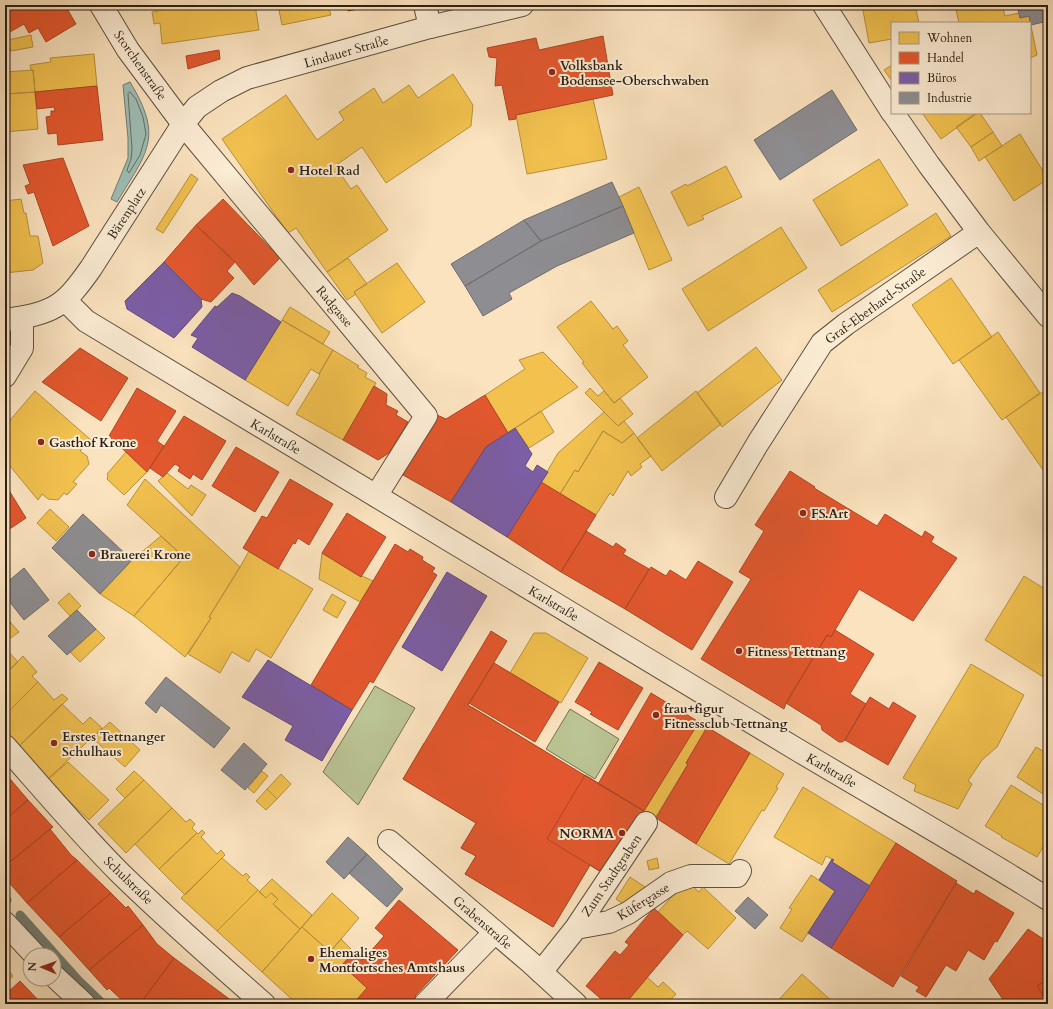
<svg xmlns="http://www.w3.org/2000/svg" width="1053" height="1009" viewBox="0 0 1053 1009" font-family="Cardo,serif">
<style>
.green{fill:#bbc494;stroke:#727254}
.water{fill:#9fbeb6;stroke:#707e75}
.homes{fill:#f2c14e;stroke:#b6903d}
.shops{fill:#e4572e;stroke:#ac4626}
.offices{fill:#7b5ea7;stroke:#634b7b}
.industry{fill:#8d8d92;stroke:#6f6c6c}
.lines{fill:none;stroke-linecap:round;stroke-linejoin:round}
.shore{stroke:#646e65;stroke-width:1}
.stream{stroke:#707e75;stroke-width:9}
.pedestrian-casing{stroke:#5e503f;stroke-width:24}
.minor-casing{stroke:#5e503f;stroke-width:24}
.tertiary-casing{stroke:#5e503f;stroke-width:24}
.pedestrian{stroke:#fcedd5;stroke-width:22}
.minor{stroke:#fcedd5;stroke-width:22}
.tertiary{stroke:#fcedd5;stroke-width:22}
.poi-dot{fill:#8f2418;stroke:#fcedd5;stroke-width:1.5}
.labels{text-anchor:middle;stroke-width:4;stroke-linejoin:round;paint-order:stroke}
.street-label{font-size:13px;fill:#2a1f14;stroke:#fcedd5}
.poi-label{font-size:13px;font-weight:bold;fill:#2a1f14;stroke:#fcedd5;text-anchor:start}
</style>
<rect width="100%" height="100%" fill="#fbe3bf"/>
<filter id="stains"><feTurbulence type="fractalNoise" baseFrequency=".005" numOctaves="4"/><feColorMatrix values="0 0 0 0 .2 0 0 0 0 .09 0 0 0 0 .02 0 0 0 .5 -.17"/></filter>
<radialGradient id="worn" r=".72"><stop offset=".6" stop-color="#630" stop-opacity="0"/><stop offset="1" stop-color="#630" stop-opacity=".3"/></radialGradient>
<path class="green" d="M375 686 415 708 358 805 323 772Z
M570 709 619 739 595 779 546 749Z"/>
<path class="water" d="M130 82C164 138 147 152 117 202L111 199 128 158V138L123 85Z"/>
<path class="homes" d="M157 5H255L259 30 162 44 160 23 154 24 152 12 158 11Z
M278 5H328L331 15 282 25Z
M862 5H915L919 23H892V39L869 43Z
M955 5H1002L1005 16 1019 13 1020 18 1029 16 1037 55 1030 58V23H959Z
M31 35 33 47 11 51 8 40Z
M94 54 97 86 35 92 33 70H31L30 65 51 62 50 58Z
M892 65V81L884 70Z
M33 70 35 92 5 94V72Z
M453 74 473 105 471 126 386 183 362 147 335 166 351 189 357 185 388 230 327 272 296 228 288 233 222 139 286 95 317 140 344 120 339 112 374 88 383 103 409 85 418 98Z
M35 92 38 129 5 132V94Z
M593 99 607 159 527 174 516 115Z
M922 113H975L976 114 941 139Z
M976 113H980L993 132 971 147 956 127Z
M993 132 1002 146 979 161 971 147Z
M1020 134 1048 179 1014 201 985 157Z
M879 159 908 205 841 246 813 200Z
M726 166 742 197 702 216 704 219 688 226 671 192 686 184 687 186Z
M191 174 198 179 163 233 156 229Z
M639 187 672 260 649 270 619 197Z
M5 198V201L21 199 24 213H26L30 236H38L43 263 33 270 5 273Z
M936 213 951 236 832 312 818 290Z
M781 227 807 268 708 331 682 289Z
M348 258 367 284 354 292 356 294 347 300 327 272Z
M397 263 425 302 382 333 354 292Z
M951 278 992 337 953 364 912 305Z
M591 301 613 329 617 326 628 341 623 345 648 377 614 403 582 363 584 362 557 327Z
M290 307 330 332 323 344 282 320Z
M282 320 333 350 319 374 311 369 288 406 245 380Z
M998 332 1040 393 1002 420 959 360Z
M756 347 782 380 722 427 697 393Z
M333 350 359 366 357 367 367 373 365 377 376 383 343 440 296 414 320 375 319 374Z
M543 352 578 387 508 433 485 395 525 369 519 360Z
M590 388 598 396 604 391 614 403 620 398 633 414 618 426 585 393Z
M1047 389 1048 391V477L1006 417Z
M35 391 91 440 80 451 87 456 89 464 73 482 77 484 67 495 64 493 58 500 48 499 42 494 38 500 5 460V426Z
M696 391 721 424 662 471 637 438Z
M541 411 554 432 529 448 515 428Z
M604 412 618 426 624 421 634 433 622 443 603 431 578 472 575 470 560 494 541 482 558 453Z
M603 431 622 443 634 433 651 456 640 464 642 467 631 476 628 471 613 496 610 493 596 515 560 494 575 470 578 472Z
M126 452 147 472 124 495 107 479 108 476 107 474Z
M167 473 188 489 191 485 206 495 192 516 158 481Z
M145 479 240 567 209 617 211 618 185 657 134 616 184 557 127 505Z
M50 509 69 527 56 541 37 523Z
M161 536 184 557 134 616 100 594 132 560Z
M249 551 313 589 271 658 256 649 249 662 232 652 220 673 188 654 211 618 209 617 240 567Z
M322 553 361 577 362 576 373 581 360 602 319 579Z
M1024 576 1048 591V673L1045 678 985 640Z
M69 593 81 606 70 616 58 603Z
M332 594 346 602 337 618 323 610Z
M5 614 11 623 5 628Z
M11 623 19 632 5 642V628Z
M96 629 105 638 80 662 70 652Z
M534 633H546L588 658 561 703 510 673Z
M5 648 18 662 5 674Z
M23 656 37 672 32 676 38 682 5 715V674Z
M971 664 1024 695 997 747 982 760 968 781 972 784 958 809 914 791 916 785 903 778Z
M38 682 54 700 62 694 68 699 16 749 5 738V715Z
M62 704 83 724 90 717 102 728 47 780 16 749Z
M472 707 556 758 542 780 459 729Z
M699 720 708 726 686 763 688 764 652 823 641 816Z
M110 722 140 750 125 767 92 738Z
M424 743 498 788 476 823 403 779Z
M1036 747 1048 754V797L1017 777Z
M750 753 784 774 776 787 778 788 764 811 762 810 729 864 696 844Z
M68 762 109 800 89 820 47 780Z
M134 771 144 780 125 798 116 789Z
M262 771 268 776 254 793 248 788Z
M281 774 291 784 277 799 267 789Z
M144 780 172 808 126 853 98 824Z
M1011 785 1048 808V839L1037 857 1001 837 1002 836 985 826Z
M803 787 896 843 870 886 832 862 834 860 826 856 822 865 774 837Z
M498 788 524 805 512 825 544 844 547 839 590 865 553 927 465 874 476 856 461 848Z
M267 789 277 799 266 810 256 801Z
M172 808 186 822 190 819 195 824 192 828 197 833 159 869 135 844Z
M202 830 205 833 201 837 217 854 221 850 225 855 185 895 159 869 197 833 198 834Z
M222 858 243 876 246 873 250 877 247 880 258 890 217 931 181 898Z
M657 858 659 868 649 870 647 861Z
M811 875 835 891 802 942 780 928 792 909 789 908Z
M630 877 645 887 630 909 616 899Z
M272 879 312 915 300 929 273 904 278 899 271 893 266 898 259 892Z
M686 881 699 892 703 887 736 918 708 949 687 931 683 935 658 912Z
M258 890 266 898 271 893 278 899 273 904 300 929 262 972 217 931Z
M332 893 359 918 330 952 302 927Z
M302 927 330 952 341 939 354 952 342 965 367 988 353 1004H297L262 972Z
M5 966 13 976 5 983Z
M802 974 835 1004H775Z
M647 977 658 987 663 982 676 994 667 1004H625Z"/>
<path class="shops" d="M5 5H65L76 24 46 42 38 28 29 33 24 24 8 33 5 25Z
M347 5H380L348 11Z
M603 36 613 95 516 115V119L509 120 502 85 495 86 497 58 489 57 487 48 536 38 539 50Z
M219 50 220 59 188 69 186 56Z
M97 86 103 140 58 145 57 133 48 134 46 117 51 116V111H55L54 107 37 109 35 92Z
M63 158 89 226 53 246 34 192 28 194 25 186 30 184 23 165Z
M223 199 280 258 254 285 235 262 196 225Z
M196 225 235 262 227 271 234 278 211 302 201 299 164 262Z
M80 348 128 378 101 421 42 382Z
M374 386 387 394 386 405 398 411 396 415 408 422 389 453 378 460 343 440Z
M137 388 176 411 157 441 164 446 147 472 109 436Z
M485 395 508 433 486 447 451 502 403 475 437 415 446 419Z
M184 416 226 441 202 480 193 474 190 479 178 471 180 467 175 464 163 477 150 468Z
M236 447 279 472 255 512 212 486Z
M790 471 815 487 814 488 877 526 885 514 922 537 925 531 934 537 931 542 957 558 913 621 859 589 831 637 827 635 786 703 784 709 701 659 751 579 739 572 764 531 755 525Z
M290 479 333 504 309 545 298 538 295 544 293 543 278 569 243 548 262 516 267 518Z
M541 482 596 515 561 572 507 537Z
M5 484 26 518 5 532Z
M347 513 386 537 361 577 322 553Z
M586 531 613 547 616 543 626 550 623 554 649 569 625 609 561 572Z
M395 544 408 552 410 549 423 557 422 560 435 568 432 572 437 575 373 683 370 681 352 710 311 685Z
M698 561 733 582 692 650 625 609 651 567 666 576 670 570 686 580Z
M835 630 874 654 850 694 866 704 845 740 842 742H839L822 730 821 725 786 703 827 635 831 637Z
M491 631 507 641 468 705 644 811 606 875 590 865 553 927 465 874 476 856 461 848 476 823 403 779Z
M599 662 643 688 618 730 590 714 592 712 575 702Z
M494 663 559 702 535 742 469 703Z
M651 693 699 722 644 811 598 784Z
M870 697 889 709 893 702 916 716 888 765 845 740Z
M707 727 750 753 696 844 656 818 688 764 686 763Z
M5 773 28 800 5 820Z
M585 775 644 811 606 875 547 839Z
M28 800 53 827 5 866V820Z
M50 829 71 855 77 860 27 903 5 878V866Z
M896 843 957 881 893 987 831 948Z
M77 860 111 893 59 937 27 903Z
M956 883 974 894 976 890 1014 913 997 942 995 941 984 960 968 950 956 971 946 965 926 997 916 991 919 987 901 976Z
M111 893 126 908 128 906 143 925 89 970 59 937Z
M399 900 458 950 415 996 417 998 412 1004H353L367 988 342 965 354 952 363 960 384 936 375 928Z
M654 908 683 935 625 1004H607L586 986 615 951 620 955 629 945 625 942Z
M143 925 157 944 174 958 140 1004H126L109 988 107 990 89 970Z
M1028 929 1048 942V979L1037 986 1047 1002 1044 1004H1006L989 979Z
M174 958 236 1004H140Z
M1048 979V1002L1037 986Z
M20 981 42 1004H5V995Z"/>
<path class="offices" d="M164 262 201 299 202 307 174 338 127 309 125 301Z
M232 293 240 296 281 322 245 380 192 347 198 338 191 335 215 306 217 307Z
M515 428 532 454 525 466 533 472 537 465 548 472 507 537 451 502 486 447Z
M447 572 487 596 442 671 402 647Z
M268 660 352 710 322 761 285 740 293 726 242 697Z
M832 859 834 860 832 862 870 886 831 948 808 933 835 891 819 880Z"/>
<path class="industry" d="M1017 5H1045L1048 21 1031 25 1029 16 1020 18Z
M832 90 857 130 780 180 754 140Z
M612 182 623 206 541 241 524 220Z
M623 206 634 233 557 266 509 293 512 299 483 316 465 286 541 241Z
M524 220 541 241 465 286 451 264Z
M83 514 132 560 100 594 52 548Z
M24 568 49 600 24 620 5 596V584Z
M77 610 96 629 67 655 48 636Z
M166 677 230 728 214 748 161 705 156 713 145 703Z
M244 743 267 764 245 790 221 770Z
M348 837 367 854 344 879 326 862Z
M367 854 403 889 387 907 349 873Z
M748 897 768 915 755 929 735 911Z"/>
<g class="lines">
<path class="shore" d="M130 92 136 99 143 117 146 134 140 155 129 173 127 170 131 159 132 149 128 94Z"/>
<path class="stream" d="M5 898 7 900
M20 915 78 980 103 1004"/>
<defs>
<path id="pedestrian" d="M576 928 646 823
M541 972 576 928 609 922 628 913 671 883 691 876H737L740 871
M425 1004 495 932"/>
<path id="minor" d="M101 5 128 50 183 124 426 416 376 496
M425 5 430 27
M824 5 892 112
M893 113 929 165 979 232 1048 316
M65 300 86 321C322 464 559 606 796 749 880 799 965 847 1048 899
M5 376 22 348V318
M726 497 758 443 822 343 846 324 979 232
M5 746C43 789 80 833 120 873 166 918 215 961 264 1004
M389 841 530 962 576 1004
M5 923 35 955
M54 976 84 1004"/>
<path id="tertiary" d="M5 320C53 313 63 308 91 268L183 124 197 107 221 91 247 78 430 27 522 5"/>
</defs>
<use href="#pedestrian" class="pedestrian-casing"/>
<use href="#minor" class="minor-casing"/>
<use href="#tertiary" class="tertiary-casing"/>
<use href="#pedestrian" class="pedestrian"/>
<use href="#minor" class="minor"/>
<use href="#tertiary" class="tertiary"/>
</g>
<g class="poi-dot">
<circle cx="552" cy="72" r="4"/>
<circle cx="291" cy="170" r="4"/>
<circle cx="41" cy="442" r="4"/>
<circle cx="803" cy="513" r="4"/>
<circle cx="92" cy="554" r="4"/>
<circle cx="739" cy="651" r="4"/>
<circle cx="656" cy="715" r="4"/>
<circle cx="54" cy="743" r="4"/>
<circle cx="622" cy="833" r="4"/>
<circle cx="311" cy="959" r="4"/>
</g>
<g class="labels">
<g class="street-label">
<text transform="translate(346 51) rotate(-16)" y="5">Lindauer Straße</text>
<text transform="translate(141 65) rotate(55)" y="5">Storchenstraße</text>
<text transform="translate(126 213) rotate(-57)" y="5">Bärenplatz</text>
<text transform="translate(875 305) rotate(-36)" y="5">Graf-Eberhard-Straße</text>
<text transform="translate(335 306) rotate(50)" y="5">Radgasse</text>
<text transform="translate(276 436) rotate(31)" y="5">Karlstraße</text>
<text transform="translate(554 603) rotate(31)" y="5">Karlstraße</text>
<text transform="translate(832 770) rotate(30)" y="5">Karlstraße</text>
<text transform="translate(611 875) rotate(-56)" y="5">Zum Stadtgraben</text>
<text transform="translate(129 880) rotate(44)" y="5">Schulstraße</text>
<text transform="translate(643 901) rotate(-32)" y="5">Küfergasse</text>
<text transform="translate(483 922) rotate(41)" y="5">Grabenstraße</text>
</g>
<g class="poi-label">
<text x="560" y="70">Volksbank<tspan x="560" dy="15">Bodensee-Oberschwaben</tspan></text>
<text x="299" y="175">Hotel Rad</text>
<text x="49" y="447">Gasthof Krone</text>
<text x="811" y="518">FS.Art</text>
<text x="100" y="559">Brauerei Krone</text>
<text x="747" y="656">Fitness Tettnang</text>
<text x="664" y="713">frau+figur<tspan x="664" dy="15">Fitnessclub Tettnang</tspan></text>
<text x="62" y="741">Erstes Tettnanger<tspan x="62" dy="15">Schulhaus</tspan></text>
<text x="614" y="838" text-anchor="end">NORMA</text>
<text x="319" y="957">Ehemaliges<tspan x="319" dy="15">Montfortsches Amtshaus</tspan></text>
</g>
</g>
<rect width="1053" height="1009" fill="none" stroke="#fbe3bf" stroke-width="20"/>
<rect x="6" y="6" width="1041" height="997" fill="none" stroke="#2a1f14" stroke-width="2"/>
<rect x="10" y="10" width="1033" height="989" fill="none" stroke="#2a1f14"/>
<rect x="891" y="22" width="140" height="92" fill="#fcedd5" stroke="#a89b88"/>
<rect x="899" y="32" width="20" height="12" fill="#f2c14e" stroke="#a89b88"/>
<text x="927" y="42" font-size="12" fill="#2a1f14">Wohnen</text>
<rect x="899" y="52" width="20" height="12" fill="#e4572e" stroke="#a89b88"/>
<text x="927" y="62" font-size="12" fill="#2a1f14">Handel</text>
<rect x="899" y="72" width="20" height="12" fill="#7b5ea7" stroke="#a89b88"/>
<text x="927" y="82" font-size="12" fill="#2a1f14">Büros</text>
<rect x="899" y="92" width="20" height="12" fill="#8d8d92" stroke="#a89b88"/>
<text x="927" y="102" font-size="12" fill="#2a1f14">Industrie</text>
<g transform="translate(42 967) rotate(272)"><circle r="19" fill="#fcedd5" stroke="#a89b88"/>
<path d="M0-3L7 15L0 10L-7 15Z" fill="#8f2418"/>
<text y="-6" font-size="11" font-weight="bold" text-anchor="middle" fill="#2a1f14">N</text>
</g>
<rect width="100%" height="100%" filter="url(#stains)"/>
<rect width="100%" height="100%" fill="url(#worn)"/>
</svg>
